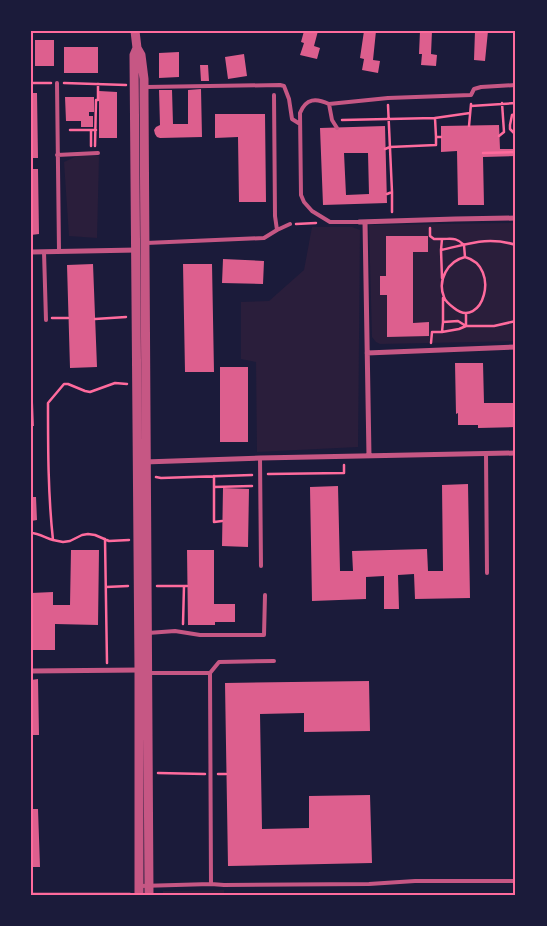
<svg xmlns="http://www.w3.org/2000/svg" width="547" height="926" viewBox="0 0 547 926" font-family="Signika,sans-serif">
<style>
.green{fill:#2a1e3b}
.building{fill:#dd5f8e;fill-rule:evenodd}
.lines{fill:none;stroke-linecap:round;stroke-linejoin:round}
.path{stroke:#ff6b9d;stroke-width:2.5}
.service{stroke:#c65784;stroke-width:4}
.minor{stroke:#c65784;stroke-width:5}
.tertiary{stroke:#c65784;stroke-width:9}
.neatline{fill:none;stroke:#ff6b9d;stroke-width:2}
</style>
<rect width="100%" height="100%" fill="#1b1b3a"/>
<path class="green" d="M77 156H99L97 238 69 236 64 162Z
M516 223V341L380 344 376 342 372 337 369 225Z
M312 227H352L360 230 358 447 257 452 256 362 241 359V302L269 301 304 270Z
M224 890V895H163V891Z"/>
<path class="building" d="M304 31H318L314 46 320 48 317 59 300 55 304 43 301 42Z
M364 31H376L373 60 380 61 378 73 362 70 364 59 360 58Z
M420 31H432L431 54 437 55 436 66 421 65 422 54H419Z
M475 31H488L485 61 474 60Z
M35 40H54V66H35Z
M64 47H98V73H64Z
M179 52V77L159 78V53Z
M244 54 247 76 228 79 225 57Z
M200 65H208L209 81H201Z
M201 89 202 137 160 138 157 137 155 134 154 130 156 127 160 125 159 90H172L173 124H188V90Z
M99 91 117 92V138H99Z
M31 93H37L38 158H31Z
M65 97H94V112H89V116H93V127H81V121H66Z
M215 114H265L266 202H239L238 137 215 138Z
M499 125 500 149H516V156L483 157 484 205H458L457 151 441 152V126Z
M385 126 387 203 323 205 320 128ZM344 153H368L369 194 346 195Z
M31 169H38L39 234 31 235Z
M386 236H428V252H413V323L429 322V336L387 337V295H380V276H386Z
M223 259 264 261 263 284 222 283Z
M93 264 97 367 70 368 67 265Z
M183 264H212L214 372H185Z
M455 363H483L484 403H516V427L478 428V425H458V413L456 414Z
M220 367H248V442H220Z
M31 402H33L34 426H31Z
M468 484 470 598 415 599 414 574 398 575 399 609H384V576L366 577V599L312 601 310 487 338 486 340 571H353L352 551 427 549 428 571H443L442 485Z
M223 488 249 489 248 547 222 546Z
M31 497H36L37 520 31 521Z
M71 550H99L98 625 55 624V650H31V593L53 592V605H70Z
M187 550H214V604H235V622H215V625H188Z
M38 679 39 735H31V680Z
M369 681 370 731 304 732V713L260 714 262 829 309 828V796L370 795 372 863 228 866 225 683Z
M31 809H38L40 867H31Z"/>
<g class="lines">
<path class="path" d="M31 83H51
M64 83 126 85
M388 105 392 192
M471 106 516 103
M516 114 512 115 510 125V129L516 135
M342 120 435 118
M469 126 471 104
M70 130H96
M499 136 504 132 502 103
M441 137H436L435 118 470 113
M91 146V130
M95 146 96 100H98V84
M385 149 390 147 436 145V137
M483 153 516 152
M387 194 392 192V212
M296 224 316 223
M430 228V236L434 239H442
M441 250 442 278
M465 257C448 261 437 280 444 297 445 301 450 305 454 308 482 331 502 267 465 257L464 245C456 237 452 239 442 239L441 250C469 244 487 236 516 245
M466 314V326H494L516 321
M52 318H68
M95 319 126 317
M443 322 442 332 459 329 466 326 458 321 443 322V298
M431 343 432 332H442
M127 384 115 383 90 392 85 391 68 384H64L48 403C48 449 48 494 53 540L63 542 70 541 82 535 88 534 95 535 109 541 129 540
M268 474 344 473V465
M214 476V522L222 521
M156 477 161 478 252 475
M214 487 252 486
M31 533C38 533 46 538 53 540
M105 539 107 663
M157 586H187
M106 587 128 586
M183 624 184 586
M158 773 205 774
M218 774H226
M31 894H130"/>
<path class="service" d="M57 83 59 251
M146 87 280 85 284 86 289 99 292 119 300 124
M274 95 275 216 277 230
M329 104 332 120 337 128
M57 155 98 153
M359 222H330L312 211 304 202 301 195 300 113C306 98 316 98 329 104L388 98 471 95 474 89 481 87 516 85
M146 243 264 238 277 230 290 224
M44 252 46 320
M486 454 487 573
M260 458 261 566
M148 633 175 631 200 635H264L265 595
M147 673H210L211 884
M210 673 219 662 274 661
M140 886 211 884 224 885 369 884 415 881H516"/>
<path class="minor" d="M359 222 455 219 516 218
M365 222 369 456
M31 252 137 250
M367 353 516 347
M144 462 260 458 516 453
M31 671 140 670"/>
<path class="tertiary" d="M135 31 137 48 141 55 144 79V96L149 895
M137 48 134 55 139 670V895"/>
</g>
<rect width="547" height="926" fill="none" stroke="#1b1b3a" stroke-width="65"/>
<rect x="32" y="32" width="482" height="862" class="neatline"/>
</svg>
